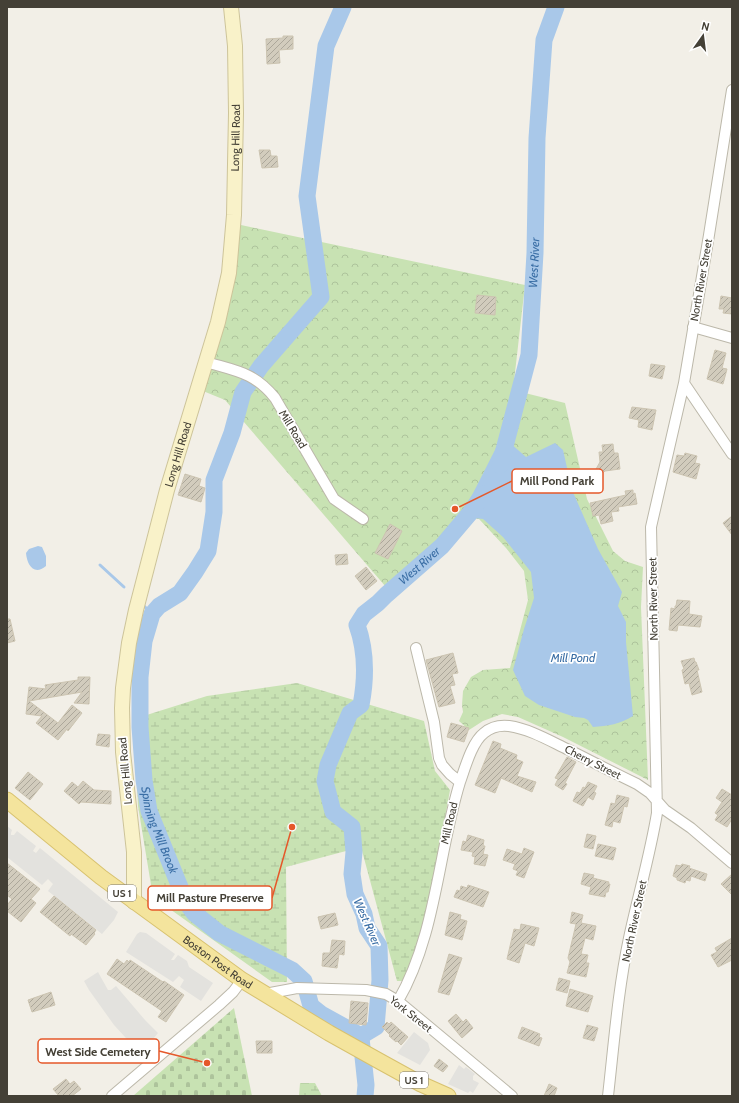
<svg xmlns="http://www.w3.org/2000/svg" width="739" height="1103" viewBox="0 0 739 1103" font-family="Cabin,sans-serif">
<style>
.wetland{fill:url(#wetland-marsh)}
.cemetery{fill:url(#cemetery-stones)}
.park{fill:url(#park-crowns)}
.parking{fill:#e3e2de}
.water{fill:#a9c8e9}
.lines{fill:none;stroke-linecap:round;stroke-linejoin:round}
.stream{stroke:#a9c8e9;stroke-width:3}
.river{stroke:#a9c8e9;stroke-width:17}
.building{fill:url(#building-hatch);stroke:#ccc4b1}
.street-casing{stroke:#bcb8aa;stroke-width:12}
.secondary-casing{stroke:#cdc49a;stroke-width:16}
.primary-casing{stroke:#d8c26f;stroke-width:17}
.street{stroke:#fff;stroke-width:10}
.secondary{stroke:#f9f2c9;stroke-width:14}
.primary{stroke:#f4e49d;stroke-width:15}
.labels{text-anchor:middle;stroke-width:3.5;stroke-linejoin:round;paint-order:stroke}
.shield{fill:#fff;stroke:#7c7972;stroke-width:1}
.shield-label{font-size:10px;font-weight:bold;fill:#444036}
.street-label{font-size:11px;fill:#444036;stroke:#fff}
.water-label{font-size:12px;font-style:italic;fill:#3a6ea5;stroke:#fff}
.leader{fill:none;stroke:#e5582a;stroke-width:1.5}
.callout-dot{fill:#e5582a;stroke:#fff;stroke-width:1.5}
.callout{fill:#fff;stroke:#e5582a;stroke-width:1.5}
.callout-label{font-size:12px;text-anchor:middle;font-weight:bold;fill:#444036}
</style>
<defs>
<pattern id="wetland-marsh" width="20" height="14" patternUnits="userSpaceOnUse"><rect width="20" height="14" fill="#c8e2b3"/><path d="M1 5h8M5 5V1M11 12h8M15 12V8" fill="none" stroke="#adc39b"/></pattern>
<pattern id="cemetery-stones" width="16" height="16" patternUnits="userSpaceOnUse"><rect width="16" height="16" fill="#c8e2b3"/><path d="M2 7V4a2 2 0 0 1 4 0v3zM10 15v-3a2 2 0 0 1 4 0v3z" fill="#adc39b"/></pattern>
<pattern id="park-crowns" width="20" height="18" patternUnits="userSpaceOnUse"><rect width="20" height="18" fill="#c8e2b3"/><path d="M2 6a3 3 0 1 1 6 0M12 15a3 3 0 1 1 6 0" fill="none" stroke="#adc39b"/></pattern>
<pattern id="building-hatch" width="6" height="6" patternUnits="userSpaceOnUse"><rect width="6" height="6" fill="#d2ccbd"/><path d="M-1 1l2-2M0 6l6-6M5 7l2-2" fill="none" stroke="#aca79a"/></pattern>
</defs>
<rect width="100%" height="100%" fill="#f2efe7"/>
<path class="wetland" d="M297 683 424 721 435 771 450 790 429 907 407 977 403 981H397L361 847 286 867 287 982H272L153 897 138 806 134 719 207 696Z
M300 1083H315L322 1096H299Z"/>
<path class="cemetery" d="M234 1008 252 1096H133Z"/>
<path class="park" d="M241 225 525 285 513 390 565 403 587 499 613 551 625 561 643 567 641 607 648 780 563 737 518 717 502 714 483 721 469 730 459 721 463 712 462 705 463 691 471 677 483 670 510 668 528 600 524 571 506 548 479 519 468 518 448 542 392 594 225 400 203 391 227 305Z"/>
<path class="parking" d="M7 826 12 830 11 833V835H14L17 831 36 846 33 851 36 853 40 848 118 912 114 920 102 934 48 891 53 884 48 879 42 885 7 857Z
M140 932 146 933 175 954 171 960H174L178 955 187 961 189 967 213 983 201 1001 180 987 184 980 179 976 173 982 126 952 137 934Z
M98 972 108 990H111L116 986 145 1020 158 1033 148 1045 145 1042 136 1049 114 1025 89 990 84 981Z
M414 1032 428 1043 430 1050 420 1065 397 1053Z
M459 1065 464 1069 466 1067 475 1074 473 1076V1080L479 1083 473 1093 470 1091 468 1093 448 1084Z"/>
<path class="water" d="M499 442 510 443 526 457 555 443 563 450 572 490 598 549 622 592 618 606 626 622V642L633 716C620 724 608 726 593 727L588 720 584 718 575 717 539 705 525 696 513 670 524 629 534 598 531 572 503 537 483 519 474 518 465 509Z
M38 546 42 547 46 556V566C34 576 27 565 26 553L29 549Z"/>
<g class="lines">
<path class="stream" d="M100 565 124 587
M143 605 152 614"/>
<g class="river">
<path id="s1" d="M343 7 326 46 307 196 321 297 261 366 243 392 232 433 214 480V512L208 551 195 572 180 593 159 606 152 614 144 641 140 677V727L144 780 149 811 186 902 194 913 219 933 292 970 304 981 311 1006 321 1014 361 1036"/>
<path id="s2" d="M500 465 529 355 535 253 537 138 544 40 556 7"/>
<path id="s3" d="M361 1036 376 1027 380 980 379 946 367 928 364 914 355 894 352 874 354 852 352 827 333 812 325 781 328 765 350 713 361 705C366 679 366 650 357 625L364 614 378 603 386 595 442 546 470 513 483 494"/>
<path d="M361 1038 366 1085 365 1096"/>
</g>
</g>
<path class="building" d="M283 36H293V49L279 50 280 63 267 64 266 39 283 38Z
M259 150H270L271 156H277L278 167 262 168Z
M477 295 496 297 495 315 475 313Z
M721 296 732 298V314L723 313 724 309H719Z
M715 350 726 353 722 368 727 369 723 384 707 379Z
M651 364 665 366 662 379 649 376Z
M632 407 656 410 652 430 638 427 639 420 629 418Z
M613 444 614 453H618L620 469 605 471 602 474 597 475 596 469 600 462 599 452H603L602 445Z
M685 453 697 456 695 463 700 464 696 479 673 472 677 455 684 456Z
M185 474 201 479 199 486 205 488 201 502 178 495Z
M633 490V494L635 493 637 504 618 507 619 511 611 512 613 521 601 524 599 515 593 516 590 503 626 495 625 491Z
M732 516V535L723 523Z
M390 524 402 531 388 559 375 553Z
M347 554 348 564 336 565 335 555Z
M366 567 377 581 366 590 355 576Z
M677 600 690 601 689 614 702 616 700 627 678 625 677 631 669 630 671 608 675 609V606H676Z
M7 619H10L15 641 7 643Z
M453 653 458 673 452 674 455 685 450 686 455 703 439 707 426 660Z
M694 658 695 662H696L699 670H697L702 692 692 695 689 683 685 684 682 670 684 669 681 661Z
M78 677H90L89 704 74 703 82 692 29 701 58 723 72 705 82 713 68 731 67 729 58 740 36 723 42 716 26 714 29 687 46 689 45 685 78 680Z
M451 723 469 728 464 742 447 737Z
M98 734 110 735 109 747 96 745Z
M493 741 501 744 500 748 517 755 516 759 523 762 517 776 536 782 532 792 501 778 495 793 475 785Z
M567 757 576 762 565 783 567 784 563 790 555 785 558 779 555 778Z
M28 772 43 784 30 800 15 788Z
M83 781 94 790 111 791V804L81 802 79 804 64 791 72 782 78 787Z
M588 782 597 786 594 792 596 793 593 800 588 797 583 806 573 801 577 792 580 793 583 787 585 788Z
M722 789 732 795V819L727 827 715 820 718 815 715 813 722 802 716 798Z
M617 795 629 798 627 807 624 806 620 823 613 821 612 827 605 825 611 803 615 804Z
M587 834 596 836 593 849 584 847Z
M468 835 484 840 483 846H485L483 854 488 855 485 866 474 864 475 857 472 856 473 852 461 850 463 841 466 842Z
M598 844 616 848 613 860 595 856Z
M524 848 534 852 524 878 516 875 518 871 513 869 515 864 503 860 507 849 522 854Z
M7 863 40 889 31 899 36 903 21 922 7 911V905L12 899 7 895Z
M682 864 690 866 689 868 707 874 705 881 691 876 690 881 686 880 685 883 677 880V878L673 876 676 865 681 866Z
M584 873 594 875 593 878 609 882 608 884H610L608 892H606L605 897 589 894 591 887 581 884Z
M732 874V895L721 884Z
M468 885 489 892 483 907 454 897 457 890 460 891 461 886 467 888Z
M54 896 96 930 94 933 95 934 86 945 71 934 70 936 40 912Z
M450 912 461 915 460 919 467 921 462 940 445 935Z
M572 912 583 915 581 923 596 926 593 940 585 938 581 954 588 955 586 963H589L586 977 567 973 570 962 568 958 576 924 570 923Z
M335 913 338 925 321 929 318 917Z
M521 924 539 928 534 946 525 943 519 963 507 959 514 929 520 930Z
M732 938V960L718 967 711 955 717 952 715 948Z
M332 940 345 941 344 955 339 954 337 968 322 966 323 953H330Z
M449 954 462 958 449 995 438 992Z
M117 959 124 964 127 960 129 962 130 960 163 982 164 981 184 995 166 1022 158 1017 162 1011 107 974Z
M559 978 570 981 567 993 556 990Z
M570 989 593 996 588 1012 566 1006Z
M51 992 55 1005 32 1012 28 1000Z
M351 1001 368 1003 366 1025 349 1023Z
M456 1014 463 1022 466 1019 473 1028 462 1038 448 1021Z
M387 1022 389 1024 391 1022 408 1037 401 1045 397 1041 396 1042 389 1036 390 1035 382 1027Z
M587 1025 598 1028 594 1041 583 1038Z
M522 1027 540 1034 539 1037 542 1038 539 1046 518 1038Z
M256 1041H272V1053H257Z
M439 1059 448 1066 443 1072 434 1066Z
M66 1079 70 1084 74 1081 81 1089 72 1096H59L53 1089Z
M549 1084 557 1088 554 1096H544Z"/>
<g class="lines">
<defs>
<path id="street" d="M693 327 732 338
M206 362C236 371 254 372 275 398L334 499 363 519
M684 383 732 454
M460 782C465 768 472 742 484 733 491 727 500 725 509 726 530 729 550 741 569 750 591 761 614 773 637 784L650 793 665 810 691 828 732 863
M265 994 297 988 366 990 386 994 398 1001 512 1096
M398 1001C436 936 438 853 460 782L450 774 442 765 439 758 434 722 416 648
M112 1096 219 1005 233 992 242 980
M608 1096C614 1043 618 990 629 938 638 896 650 855 657 813L651 527 684 383 709 235 732 90"/>
<g id="secondary">
<path id="s4" d="M134 902V852L123 752 122 708 123 688 129 643 136 610 167 490 218 322 229 273 234 215 236 113 235 46 231 7"/>
</g>
<g id="primary">
<path id="s5" d="M7 800 101 877 242 980 329 1033 381 1062 421 1084 448 1096"/>
</g>
</defs>
<use href="#street" class="street-casing"/>
<use href="#secondary" class="secondary-casing"/>
<use href="#primary" class="primary-casing"/>
<use href="#street" class="street"/>
<use href="#secondary" class="secondary"/>
<use href="#primary" class="primary"/>
</g>
<g class="labels">
<g class="shield">
<rect x="108" y="885" width="28" height="16" rx="3"/>
<rect x="400" y="1072" width="28" height="16" rx="3"/>
</g>
<g class="shield-label">
<text x="122" y="897">US 1</text>
<text x="414" y="1084">US 1</text>
</g>
<g class="street-label">
<text dy="4" stroke="none"><textPath href="#s4" startOffset="779">Long Hill Road</textPath></text>
<text transform="translate(701 280) rotate(-80)" y="4">North River Street</text>
<text transform="translate(293 429) rotate(59)" y="4">Mill Road</text>
<text dy="4" stroke="none"><textPath href="#s4" startOffset="455">Long Hill Road</textPath></text>
<text transform="translate(653 599) rotate(-91)" y="4">North River Street</text>
<text transform="translate(593 762) rotate(27)" y="4">Cherry Street</text>
<text transform="translate(125 771) rotate(-95)" y="4">Long Hill Road</text>
<text transform="translate(449 823) rotate(-77)" y="4">Mill Road</text>
<text transform="translate(634 921) rotate(-78)" y="4">North River Street</text>
<text dy="4" stroke="none"><textPath href="#s5" startOffset="266">Boston Post Road</textPath></text>
<text transform="translate(411 1014) rotate(38)" y="4">York Street</text>
</g>
<g class="water-label">
<text dy="4" stroke="none"><textPath href="#s2" startOffset="206">West River</textPath></text>
<text dy="4" stroke="none"><textPath href="#s3" startOffset="534">West River</textPath></text>
<text x="573" y="662">Mill Pond</text>
<text dy="4" stroke="none"><textPath href="#s1" startOffset="889">Spinning Mill Brook</textPath></text>
<text transform="translate(367 922) rotate(66)" y="4">West River</text>
</g>
</g>
<path class="leader" d="M455 509L512 481M292 827L272 898M207 1063L159 1051"/>
<g class="callout-dot">
<circle cx="455" cy="509" r="4"/>
<circle cx="292" cy="827" r="4"/>
<circle cx="207" cy="1063" r="4"/>
</g>
<g class="callout">
<rect x="512" y="469" width="91" height="24" rx="4"/>
<rect x="148" y="886" width="124" height="24" rx="4"/>
<rect x="38" y="1039" width="121" height="24" rx="4"/>
</g>
<g class="callout-label">
<text x="557" y="485">Mill Pond Park</text>
<text x="210" y="902">Mill Pasture Preserve</text>
<text x="98" y="1056">West Side Cemetery</text>
</g>
<rect width="739" height="1103" fill="none" stroke="#444036" stroke-width="16"/>
<g transform="translate(703 36) rotate(14)" stroke="#ffffff" stroke-width="3" paint-order="stroke">
<path d="M0-3L7 15L0 10L-7 15Z" fill="#444036"/>
<text y="-6" font-size="11" font-weight="bold" text-anchor="middle" fill="#444036">N</text>
</g>
</svg>
